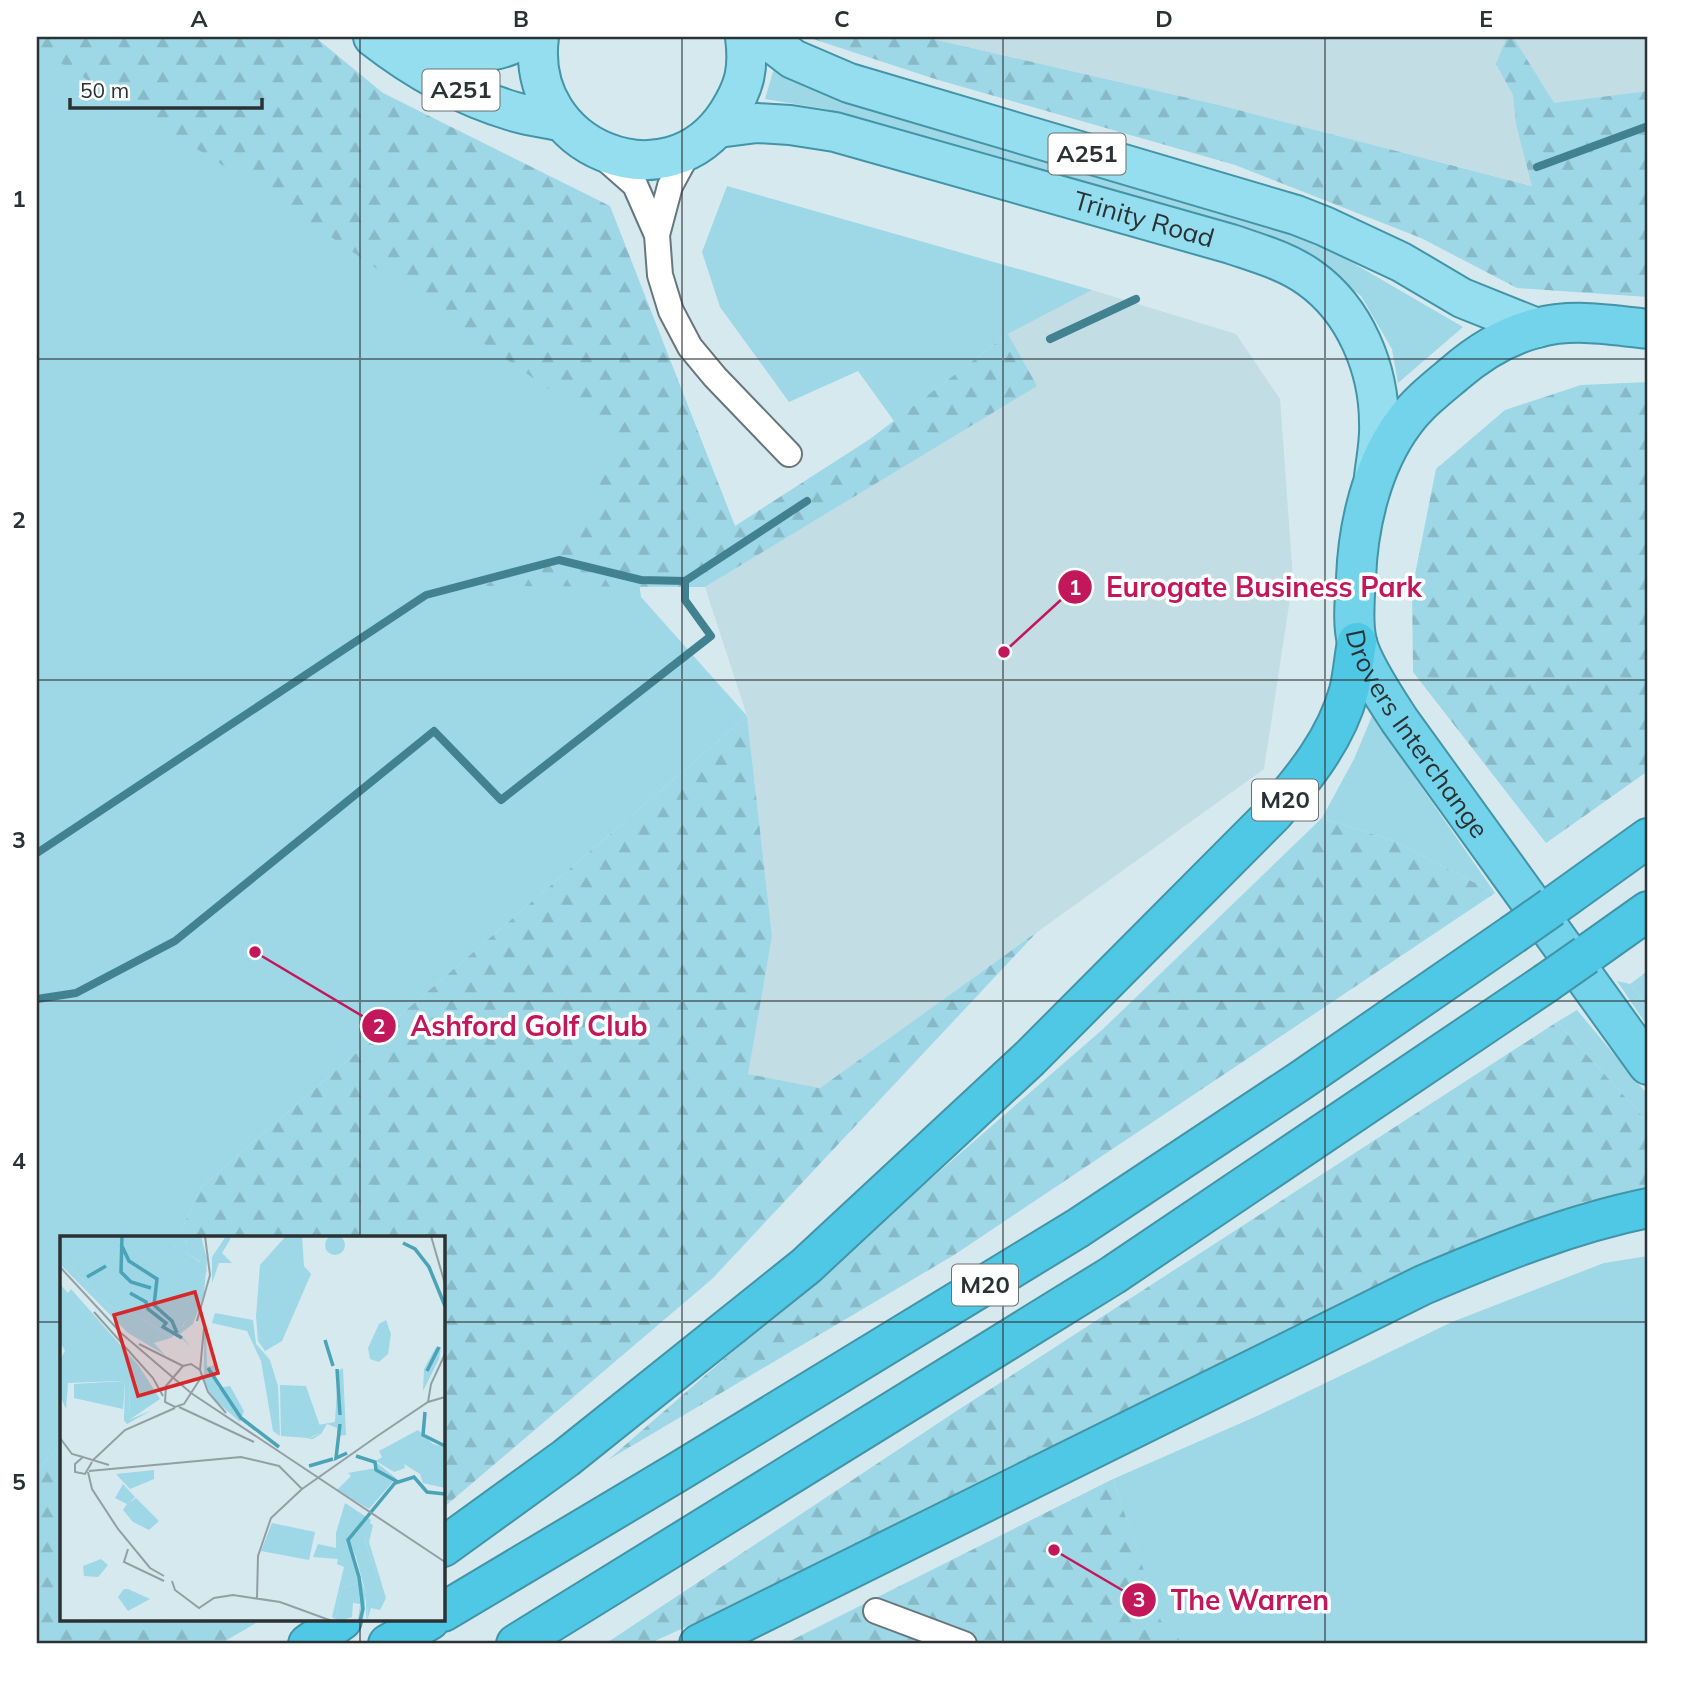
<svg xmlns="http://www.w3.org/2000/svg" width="1685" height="1681" viewBox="0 0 1685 1681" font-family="Mulish,sans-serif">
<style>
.built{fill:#c2dde4}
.grass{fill:#9ed7e6}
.forest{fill:url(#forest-firs)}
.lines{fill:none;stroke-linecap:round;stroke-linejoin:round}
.stream{stroke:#418190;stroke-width:8}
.minor-casing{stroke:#67777c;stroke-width:28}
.primary-casing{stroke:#4294a7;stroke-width:42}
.trunk-casing{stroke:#4294a7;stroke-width:42}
.motorway-casing{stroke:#4294a7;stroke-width:42}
.minor{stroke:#fff;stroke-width:24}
.primary{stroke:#95deef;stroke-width:38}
.trunk{stroke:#72d3ea;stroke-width:38}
.motorway{stroke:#4fc8e5;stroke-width:38}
.motorway-bridge-casing{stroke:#4294a7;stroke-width:42;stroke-linecap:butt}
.motorway-bridge{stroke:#4fc8e5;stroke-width:38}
.grid{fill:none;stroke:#2b3234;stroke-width:2;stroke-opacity:0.55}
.labels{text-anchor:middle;stroke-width:7;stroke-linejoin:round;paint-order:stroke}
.shield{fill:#fff;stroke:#6b7071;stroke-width:2}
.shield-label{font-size:24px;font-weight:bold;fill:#2b3234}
.street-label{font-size:26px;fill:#2b3234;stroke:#fff}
.inset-river{fill:none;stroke:#4ba3b8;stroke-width:3.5}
.inset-road{fill:none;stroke:#92a0a4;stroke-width:2}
.view{fill:#d62828;fill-opacity:0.15;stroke:#d62828;stroke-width:3.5}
.inset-edge{fill:none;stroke:#2b3234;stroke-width:3.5}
.leader{fill:none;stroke:#c2185b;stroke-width:2.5}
.callout-dot{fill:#c2185b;stroke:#fff;stroke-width:2.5}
.mark-label{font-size:21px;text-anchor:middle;font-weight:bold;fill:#fff}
.callout-label{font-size:28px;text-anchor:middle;font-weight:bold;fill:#c2185b;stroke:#fff;stroke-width:7;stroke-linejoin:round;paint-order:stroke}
.neatline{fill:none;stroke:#2b3234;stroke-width:2.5}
.grid-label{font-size:23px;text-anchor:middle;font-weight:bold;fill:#2b3234}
</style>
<defs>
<pattern id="forest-firs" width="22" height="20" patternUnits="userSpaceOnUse" patternTransform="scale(1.75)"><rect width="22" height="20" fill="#9ed7e6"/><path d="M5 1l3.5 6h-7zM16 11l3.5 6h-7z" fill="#88b9c6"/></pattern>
</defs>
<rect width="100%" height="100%" fill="#d6e9ee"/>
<path class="built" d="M924 37H1648V108L1533 186 1223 106Z
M1092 290 1236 334 1280 399 1293 579 1264 769 820 1088 747 1074 772 936 747 716 705 587 1036 386 1008 334Z"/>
<path class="grass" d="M37 37H185L619 438 641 597 747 716 201 1187 178 1238H61V1444L37 1470Z
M775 65 1254 219 1341 256 1463 327 1398 383 1392 349 1361 296 1306 252 1251 232 825 109 765 99Z
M727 186 1092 290 1008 334 894 421 858 371 789 402 720 307 702 252Z
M1372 716 1495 893 1391 840 1322 818 1354 759Z
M1617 981 1630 984 1648 1007V1027Z
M1577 1010 1648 1095V1126L1647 1121 1557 1022Z
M1648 1256V1644H1184L1161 1622 1113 1479 1257 1416 1452 1322 1604 1263Z"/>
<path class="forest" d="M37 37H315L383 93 610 206 735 526 870 439 1008 334 1037 386 705 587 484 586 578 534 619 438 284 204 37 48Z
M807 37H924L1223 106 1532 186 1516 124 1513 95 1496 64 1507 37H1513L1554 103 1648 91V297L1517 288 1421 238 1235 165 935 79Z
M1648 382V771L1546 843 1413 672 1412 590 1436 469 1505 410 1581 385Z
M747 716 772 936 748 1074 820 1088 1037 932 712 1279 443 1508V1238H178L201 1187Z
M1322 818 1391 840 1495 893 954 1255 608 1460 1103 1029Z
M1648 971V1007L1630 984Z
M1557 1022 1647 1121 1648 1191 1583 1202 1056 1445 781 1584 648 1644H605L955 1412Z
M61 1444V1620H261L220 1644H37V1470Z
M1113 1479 1161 1621 1184 1644H784Z"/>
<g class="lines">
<path class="stream" d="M1537 167 1648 126
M1050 339 1136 299
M37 853 426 595 559 560 641 580 685 581 807 501
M37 999 76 993 175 941 434 731 501 800 711 636 685 600V581"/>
<defs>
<path id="minor" d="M601 155 635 185 657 235 660 275 671 311 690 347 715 377 789 454
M657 235 670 186 690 149
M876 1611 964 1644"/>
<g id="primary">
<path d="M373 37C414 69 462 96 512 111 528 116 545 118 560 121"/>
<path d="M394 37C434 51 488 63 525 37"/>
<path d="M539 37C524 149 668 207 728 113 745 86 749 69 745 37"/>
<path d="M764 37 793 59 849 83 1296 215 1324 226 1401 262 1462 298 1537 328"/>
<path id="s1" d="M718 128 757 123 790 125 835 132 1231 244C1257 253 1287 261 1310 278 1355 310 1379 369 1379 423 1380 441 1376 459 1374 477"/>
</g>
<g id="trunk">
<path id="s2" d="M1648 329C1613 325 1572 318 1537 328 1505 336 1478 353 1454 374 1436 389 1418 403 1404 422 1372 465 1358 525 1356 578 1355 598 1352 622 1357 642 1362 664 1387 701 1400 721L1648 1065"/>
</g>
<path id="motorway" d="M1552 907 1648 838
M1586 955 1648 911
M443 1547 566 1458 806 1266 1030 1058 1273 814C1304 778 1336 739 1349 691 1353 675 1354 658 1357 642
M443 1612 681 1470 1078 1228 1300 1081 1512 935
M308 1644 342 1620
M388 1644 430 1620
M516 1644 1113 1275 1546 983
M699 1644 1423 1285C1496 1254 1570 1224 1648 1208"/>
</defs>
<use href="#minor" class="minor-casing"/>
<use href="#primary" class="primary-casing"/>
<use href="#trunk" class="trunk-casing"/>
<use href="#motorway" class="motorway-casing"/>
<use href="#minor" class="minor"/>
<use href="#primary" class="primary"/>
<use href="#trunk" class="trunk"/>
<use href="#motorway" class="motorway"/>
<defs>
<path id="motorway-bridge" d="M1512 935 1552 907
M1546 983 1586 955"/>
</defs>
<use href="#motorway-bridge" class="motorway-bridge-casing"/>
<use href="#motorway-bridge" class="motorway-bridge"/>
</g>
<path class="grid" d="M360 37V1238M682 37V1644M1003 37V1644M1325 37V1644M37 359H1648M37 680H1648M37 1001H1648M37 1322H61M443 1322H1648M360 1620V1644"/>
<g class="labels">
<g class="shield">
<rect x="422.5" y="69.5" width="77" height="41" rx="5"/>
<rect x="1048.5" y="133.5" width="77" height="41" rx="5"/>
<rect x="1252" y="779.5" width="66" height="41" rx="5"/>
<rect x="952" y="1264.5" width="66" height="41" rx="5"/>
</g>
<g class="shield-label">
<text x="461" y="98">A251</text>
<text x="1087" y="162">A251</text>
<text x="1285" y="808">M20</text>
<text x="985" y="1293">M20</text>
</g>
<g class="street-label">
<text dy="9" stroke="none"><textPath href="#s1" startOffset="439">Trinity Road</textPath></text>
<text dy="9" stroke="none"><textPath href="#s2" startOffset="616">Drovers Interchange</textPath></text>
</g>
</g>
<g transform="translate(60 1236)">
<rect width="385" height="385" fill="#d6e9ee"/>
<path d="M0 0H141L147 23 141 26 126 17 129 8 126 5 113 11 147 34 122 92 111 102 81 82 47 69 0 20ZM155 77 193 84 196 108 210 124 218 150 220 200 213 195 201 125 187 95 152 87ZM79 130 100 163 69 184 70 140ZM65 145 63 173 14 162V148ZM312 223 336 242 309 273 277 254 291 240 288 237 316 232ZM63 248 75 261 69 267 76 262 99 285 89 294 73 286 63 274 67 268 55 262ZM41 323 48 329 38 341 24 340 23 330ZM298 347 300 362 293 367 292 381 279 385 275 383 282 353Z" fill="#9ed7e6"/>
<path d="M166 0 171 2 162 17 172 27H159L152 47V21ZM103 4 113 11 125 5 130 8 126 17 140 26 147 23 144 58 133 88 120 98 131 111 117 98 114 87 123 91 135 51 128 55 130 49 109 30 114 27 139 41 144 33ZM0 20 47 69 81 82 111 102 94 107 105 119 68 97 0 28ZM0 48 8 57 11 53 79 130 70 140 69 184 92 174 67 188 64 184 65 145H58L8 147 6 173 0 160V123L5 115 0 106ZM150 92 146 96 147 131 154 129 158 152 170 150 184 175 180 186 155 164 144 147V95ZM376 111H381L379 123 363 155 364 133ZM283 132 286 199 277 200V192L267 188 261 198 253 203 223 202 248 203 259 198 258 189 275 186 278 135ZM306 285 313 289 309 306 326 362 320 374 311 372 307 385 308 369H317L319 357 314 355 317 339 304 301ZM276 297 291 299 290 313 306 358 303 385H298L300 368 293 367 300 362 298 347 282 353 275 383 272 381 284 331 277 328 278 323 253 321 258 308 276 312Z" fill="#9ed7e6"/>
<path d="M220 149 246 150 262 196 249 202 221 200ZM212 287 255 296 249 324 201 315Z" fill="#9ed7e6"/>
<path d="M265 9a10 10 0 1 1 20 0a10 10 0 1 1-20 0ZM226 0H242L244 30 251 38 222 105 205 115 198 105 196 80 200 29ZM326 84 331 98 328 118 319 126 310 123 308 112 319 88ZM358 194 373 208 385 211V252L363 247 360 238 344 228 345 232 334 236 316 225 322 221 319 215ZM285 267 311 284 304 301 317 339 315 355 320 357 317 369 308 370 306 385V358L296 321 289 304 276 297ZM64 353H68L90 363 68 375 58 361Z" fill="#9ed7e6"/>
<path d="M94 234V243L70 253 56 238Z" fill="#9ed7e6"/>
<path class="inset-river" d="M62 0 61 36 71 46 91 52M343 7 355 13 369 31 385 70M61 8 69 25 97 43 94 69 112 85 117 97M27 41 46 30M70 57 86 66 88 73 106 87 103 91 122 102M265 104 273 130M148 132 181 182 219 211M277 133 280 179M367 135 379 111M365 176 363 199 385 210M280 188 276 222 287 217M296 220 315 226 316 234 338 246M249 230 273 223M300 385 303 373 299 341 288 304 335 247 354 241 367 256 385 258"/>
<path class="inset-road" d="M371 0 385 48M0 31 61 97 131 157 385 326M34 76 93 142 103 160M137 85 150 39 145 0M79 108 123 130M140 134 144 92M142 140 124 168 115 171 105 166 106 150 123 130 131 128 140 134 148 156 166 177M368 166 371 148 385 118M119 171 194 206M0 202 12 218 23 221M313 203 368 166 385 161M32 225 65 194 115 172M32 226 25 238 15 236V228L23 221 49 229M29 235 181 221 219 230 242 253 316 201M28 236 32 253 58 293 90 332 104 340M68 313 64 326 104 345M112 345 115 354 139 372 154 362 173 359 220 366 272 385M197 362 198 320 211 282 242 253"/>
<path class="view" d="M135 56 158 137 78 160 54 79Z"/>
<rect width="385" height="385" class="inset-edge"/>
</g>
<path class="leader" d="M1004 652L1075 587M255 952L379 1026M1054 1550L1139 1600"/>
<g class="callout-dot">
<circle cx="1004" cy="652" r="7"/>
<circle cx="255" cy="952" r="7"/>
<circle cx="1054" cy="1550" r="7"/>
<circle cx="1075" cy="587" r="18"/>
<circle cx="379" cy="1026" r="18"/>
<circle cx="1139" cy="1600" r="18"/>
</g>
<g class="mark-label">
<text x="1075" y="595">1</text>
<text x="379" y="1034">2</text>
<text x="1139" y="1607">3</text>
</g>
<g class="callout-label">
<text x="1264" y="597">Eurogate Business Park</text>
<text x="529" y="1036">Ashford Golf Club</text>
<text x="1250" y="1610">The Warren</text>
</g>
<rect width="1685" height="1681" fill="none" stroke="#ffffff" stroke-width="77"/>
<path d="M70 98v10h192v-10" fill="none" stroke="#2b3234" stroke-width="3.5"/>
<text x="80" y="98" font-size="21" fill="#2b3234" stroke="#ffffff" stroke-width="5" paint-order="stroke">50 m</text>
<rect x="38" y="38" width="1608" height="1604" class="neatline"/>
<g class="grid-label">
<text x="199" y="27">A</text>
<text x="521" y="27">B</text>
<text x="842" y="27">C</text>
<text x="1164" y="27">D</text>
<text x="1486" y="27">E</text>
<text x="19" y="207">1</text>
<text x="19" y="528">2</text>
<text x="19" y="848">3</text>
<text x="19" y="1169">4</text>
<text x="19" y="1490">5</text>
</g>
</svg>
